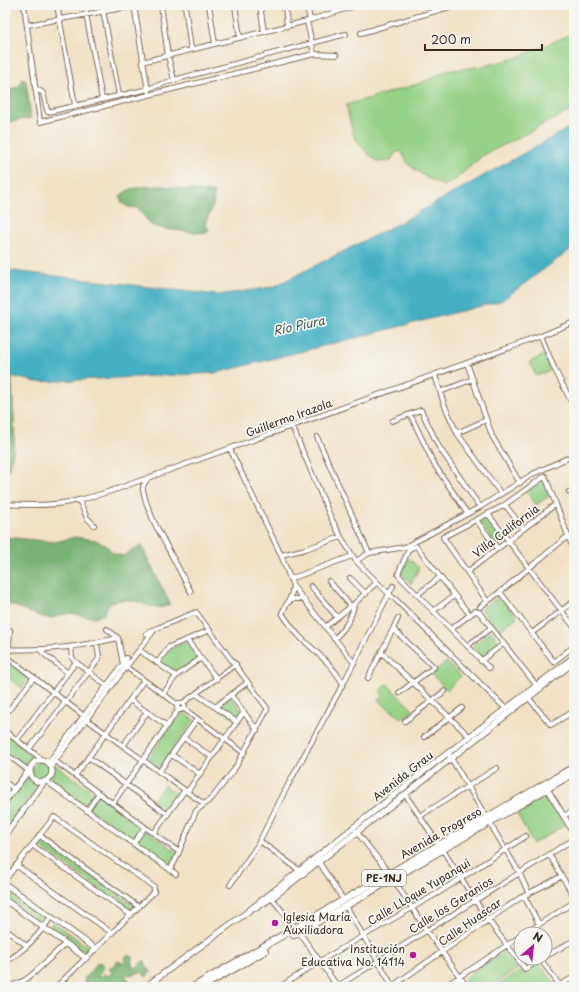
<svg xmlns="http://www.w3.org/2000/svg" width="579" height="992" viewBox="0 0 579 992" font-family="'Playpen Sans',sans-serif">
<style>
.green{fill:#95d186;stroke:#687e52}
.forest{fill:#78b373;stroke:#5a6e48}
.water{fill:#45b0c3;stroke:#406d70}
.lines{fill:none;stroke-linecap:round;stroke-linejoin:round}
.minor-casing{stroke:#7b6a59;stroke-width:6}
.tertiary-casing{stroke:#7b6a59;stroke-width:7}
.primary-casing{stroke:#7b6a59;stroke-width:8}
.minor{stroke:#fff;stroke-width:4}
.tertiary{stroke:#fff;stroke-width:5}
.primary{stroke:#fff;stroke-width:6}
.poi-dot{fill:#b5179e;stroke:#f6f6f2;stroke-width:1.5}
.labels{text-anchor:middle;stroke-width:3.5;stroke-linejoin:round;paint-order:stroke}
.shield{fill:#f6f6f2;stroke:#73675e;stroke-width:1}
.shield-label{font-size:10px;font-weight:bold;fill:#3b2a1e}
.street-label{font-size:11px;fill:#3b2a1e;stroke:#f6f6f2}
.poi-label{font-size:11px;fill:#3b2a1e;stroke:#f6f6f2;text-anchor:start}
.water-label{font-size:12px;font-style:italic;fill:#3e5958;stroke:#f6f6f2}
</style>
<rect width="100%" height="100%" fill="#f6f6f2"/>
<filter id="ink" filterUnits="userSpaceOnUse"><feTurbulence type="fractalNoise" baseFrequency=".025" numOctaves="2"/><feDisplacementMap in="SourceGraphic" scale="8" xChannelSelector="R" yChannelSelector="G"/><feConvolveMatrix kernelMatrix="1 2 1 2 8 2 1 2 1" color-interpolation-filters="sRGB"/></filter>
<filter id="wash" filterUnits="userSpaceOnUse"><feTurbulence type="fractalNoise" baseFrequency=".012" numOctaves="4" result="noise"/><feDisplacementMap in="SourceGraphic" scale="16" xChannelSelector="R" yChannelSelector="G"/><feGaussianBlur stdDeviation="0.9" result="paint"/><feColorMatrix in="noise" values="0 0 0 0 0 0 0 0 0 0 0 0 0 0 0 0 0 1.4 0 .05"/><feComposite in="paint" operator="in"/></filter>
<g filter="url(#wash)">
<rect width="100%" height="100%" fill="#f1e2c6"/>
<path class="green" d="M574 31V109L482 156 456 179 444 186 427 178 409 165 401 151 395 153 391 160 378 162 366 152 354 137 346 105 421 83 446 71 484 66 516 58 569 35Z
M544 355 550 371 536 376 530 362Z
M543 481 549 496 536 505 527 492Z
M487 518 504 540 497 546 480 522Z
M409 558 419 568 411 584 401 573Z
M500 597 517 617 498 631 481 609 495 599 496 600Z
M491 631 499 643 482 657 472 646Z
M187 642 199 658 177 675 160 663 171 649Z
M11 662H12L30 676 22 688 6 676 10 670Z
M447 662 461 676 447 690 431 674Z
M387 684 414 711 402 719 378 700 383 695 380 691Z
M231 697 243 712 237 720 217 707Z
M181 711 194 720 159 770 147 761Z
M5 734 36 757 26 767 5 750Z
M32 771a9 9 0 1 1 18 0a9 9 0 1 1-18 0Z
M54 764 178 853 169 867 50 781 53 776Z
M27 777 39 787 5 832V804Z
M164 785 179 796 168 811 153 800Z
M546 791 565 825 533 844 515 809Z
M41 839H42L135 906 130 911 38 845Z
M5 889 46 918 43 923 5 896Z
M52 923H54L91 949 86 954 50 929Z
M506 951 519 968 490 987H470L464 979Z
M539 963 558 987H496L520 971 521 973Z"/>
<path class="forest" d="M22 79 26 81 31 118 5 123V92L19 86 20 83Z
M162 186 214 193 213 205 205 224 209 230 203 233 170 230 152 226 137 208 128 207 122 203 120 196C131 185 147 187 162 186Z
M5 377 12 378C12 409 20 444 7 473H5Z
M5 537 55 542 75 537 95 540 106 545 113 553 123 556 141 545 170 604C158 612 147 604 134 601 122 598 107 600 104 614 91 622 78 611 64 614 55 616 54 620 43 617 30 614 19 606 5 603Z
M128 954 132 957V966L136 968 143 961H145L148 969 150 970 151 972 146 977 141 972 133 975 127 974 125 975 130 982 129 986H126L122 983 117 987H84L85 978 98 962 101 963 104 968 98 975 99 977 104 974 108 976 112 973 109 968 112 966 116 967 115 964 118 961 125 964V958Z"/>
<path class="water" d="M574 125V247L501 301 216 373 37 382 5 375V270L218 295 273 287 405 220Z"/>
</g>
<g filter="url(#ink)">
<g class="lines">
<defs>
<path id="minor" d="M24 5 40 122 314 54 336 55
M57 5 75 105
M102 5 119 95
M134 5 148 91
M161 5 168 56 174 80
M185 5 191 50
M209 5 215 44
M235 5 240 38
M260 5 264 32
M285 5 287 26
M307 5 310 20
M86 14 102 99
M307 21 314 54
M27 25 134 6
M361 33 456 5
M142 62 307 21 358 5
M35 88 43 93 47 110 48 112 144 90 174 80 346 34
M541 336 554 368 574 407
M467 363 492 436 520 483
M435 375 444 404 457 433 501 494
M440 392 473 379
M410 414 434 464 467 513
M392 421 421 410 439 447 480 507
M292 426 331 518 341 537 356 561 369 553 317 437
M457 433 486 420
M230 449 281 555 293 586 354 663
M148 478 143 486V490L146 502 154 522 191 592
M569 492 574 490
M79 500 87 518 94 525
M5 504C30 506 55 506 79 500 92 497 105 493 117 489L517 345 541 336 574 322
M505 505 524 529
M488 514 574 627
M476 520 498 549
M369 553 405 547 480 507 533 474 574 455
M281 555 302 550 341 537
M356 561 393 598
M467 572 556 504
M350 578 366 594
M290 579 352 556
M329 581 351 606
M293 586 291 596 282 613C288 622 294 631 301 638 316 652 333 665 343 684
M311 586 337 617
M500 592 568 536
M417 595 440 577
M395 599 506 709
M487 601 443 537 503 506 545 476 574 551
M289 602 293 599H303
M480 607 500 592 554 662 574 646
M433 611 454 596
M470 615 416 546 409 549 398 574 399 576 489 668
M325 627 354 604 377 582
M393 629 398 618
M451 629 475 611 479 612 537 686
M532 633 574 601
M146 634 152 630
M334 639C345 629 352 619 354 604
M187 640 217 679
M467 646 491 628
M5 649C43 651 81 647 118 638
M40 650 44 654 68 673
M139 650 176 676
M381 652 470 737
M8 658 11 660 84 716
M126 658V667L177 704
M481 661 503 644
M76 662 107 686
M157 663 169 647 210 630
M5 671 8 658 10 630
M368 678 393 629 434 667 399 693
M163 694 176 676 201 658
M196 694 237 722
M231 695 257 730
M527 696 551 725 574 711
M130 700 167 726
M183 703 236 664
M215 707 248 682
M184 709 185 706 183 703H178L177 708 179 710 184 709 244 753
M5 715 34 677
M86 719 204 804
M405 721 445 691
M5 731 39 757 41 760
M424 737 462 708
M184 738 212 757
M17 740 76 662 72 658 71 647
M123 746 147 712
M29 749 98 660 99 657 97 643
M5 753 29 771
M448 753 519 872 529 894
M172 755 200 774
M88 757 167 814
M55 761 179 852
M48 763 123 664 118 638 107 629
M51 766 155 629 196 612 267 708V710L234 770 212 798 196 811 176 859 170 870
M159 772 197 719
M75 776 144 680
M46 781 176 874
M5 782 14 789
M187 792 244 712
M405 794 439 845
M113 803 178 710
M87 811 99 793
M420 816 497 768
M564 816 574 810
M356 831 390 874 427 931 467 987
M154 833 185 790
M39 835 139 907
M260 841 299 870
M133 844 145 827
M32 845 131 915
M442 849 488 920 525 969 544 958
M549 854 574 897
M317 859 344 901
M16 865 112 933
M5 880 54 817 154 887V892L56 987
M230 885 257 846 288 785 343 684 393 586
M270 896 299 932 338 987
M524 896 539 924
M346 906 393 987
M5 929 27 946
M524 934 574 902
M545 957 574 940
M541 960 561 987
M5 962C25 951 39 935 51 917
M5 978 9 987
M560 985 574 977
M338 986 574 839
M9 987 25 980 34 973 66 943
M280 987 320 961 438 893 526 836
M327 987 335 982
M391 987 520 898 562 876
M444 987 521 936"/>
<path id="tertiary" d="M30 771a11 11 0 1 1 22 0a11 11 0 1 1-22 0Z
M546 787 574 833
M5 801 30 769
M5 835 44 782
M5 884 96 949
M5 900 86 958
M256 908 272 898 357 832 574 662
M145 987 246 913 427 769 574 657"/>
<path id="primary" d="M294 935 346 906 574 773
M193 987 574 767
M202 987 265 951"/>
</defs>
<use href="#minor" class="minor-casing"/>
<use href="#tertiary" class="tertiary-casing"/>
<use href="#primary" class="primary-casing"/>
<use href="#minor" class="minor"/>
<use href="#tertiary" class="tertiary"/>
<use href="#primary" class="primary"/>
</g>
</g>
<g class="poi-dot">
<circle cx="275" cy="923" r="4"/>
<circle cx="413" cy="955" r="4"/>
</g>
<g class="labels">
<rect class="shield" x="362" y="870" width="44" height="16" rx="3"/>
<g class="shield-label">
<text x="384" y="882">PE-1NJ</text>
</g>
<g class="street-label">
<text transform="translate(289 418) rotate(-20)" y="4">Guillermo Irazola</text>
<text transform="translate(506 531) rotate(-37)" y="4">Villa California</text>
<text transform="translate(403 776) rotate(-38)" y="4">Avenida Grau</text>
<text transform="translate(441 833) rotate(-30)" y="4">Avenida Progreso</text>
<text transform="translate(419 892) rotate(-31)" y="4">Calle LLoque Yupanqui</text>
<text transform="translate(451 905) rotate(-32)" y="4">Calle los Geranios</text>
<text transform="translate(470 922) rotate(-35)" y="4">Calle Huascar</text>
</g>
<g class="poi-label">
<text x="283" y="921">Iglesia María<tspan x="283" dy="13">Auxiliadora</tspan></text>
<text x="405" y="953" text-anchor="end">Institución<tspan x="405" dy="13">Educativa No. 14114</tspan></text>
</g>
<g class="water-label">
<text transform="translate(299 326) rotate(-12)" y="4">Río Piura</text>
</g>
</g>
<rect width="579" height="992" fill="none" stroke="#f6f6f2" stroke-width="20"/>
<g transform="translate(533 946) rotate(28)"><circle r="19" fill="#f6f6f2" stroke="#aba49d"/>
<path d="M0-3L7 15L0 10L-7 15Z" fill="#b5179e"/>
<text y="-6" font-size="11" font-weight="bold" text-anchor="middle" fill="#3b2a1e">N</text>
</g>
<path d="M425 44v6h117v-6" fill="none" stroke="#3b2a1e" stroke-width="2"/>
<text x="431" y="44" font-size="12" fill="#3b2a1e" stroke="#f6f6f2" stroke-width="3" paint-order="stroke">200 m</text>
</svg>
